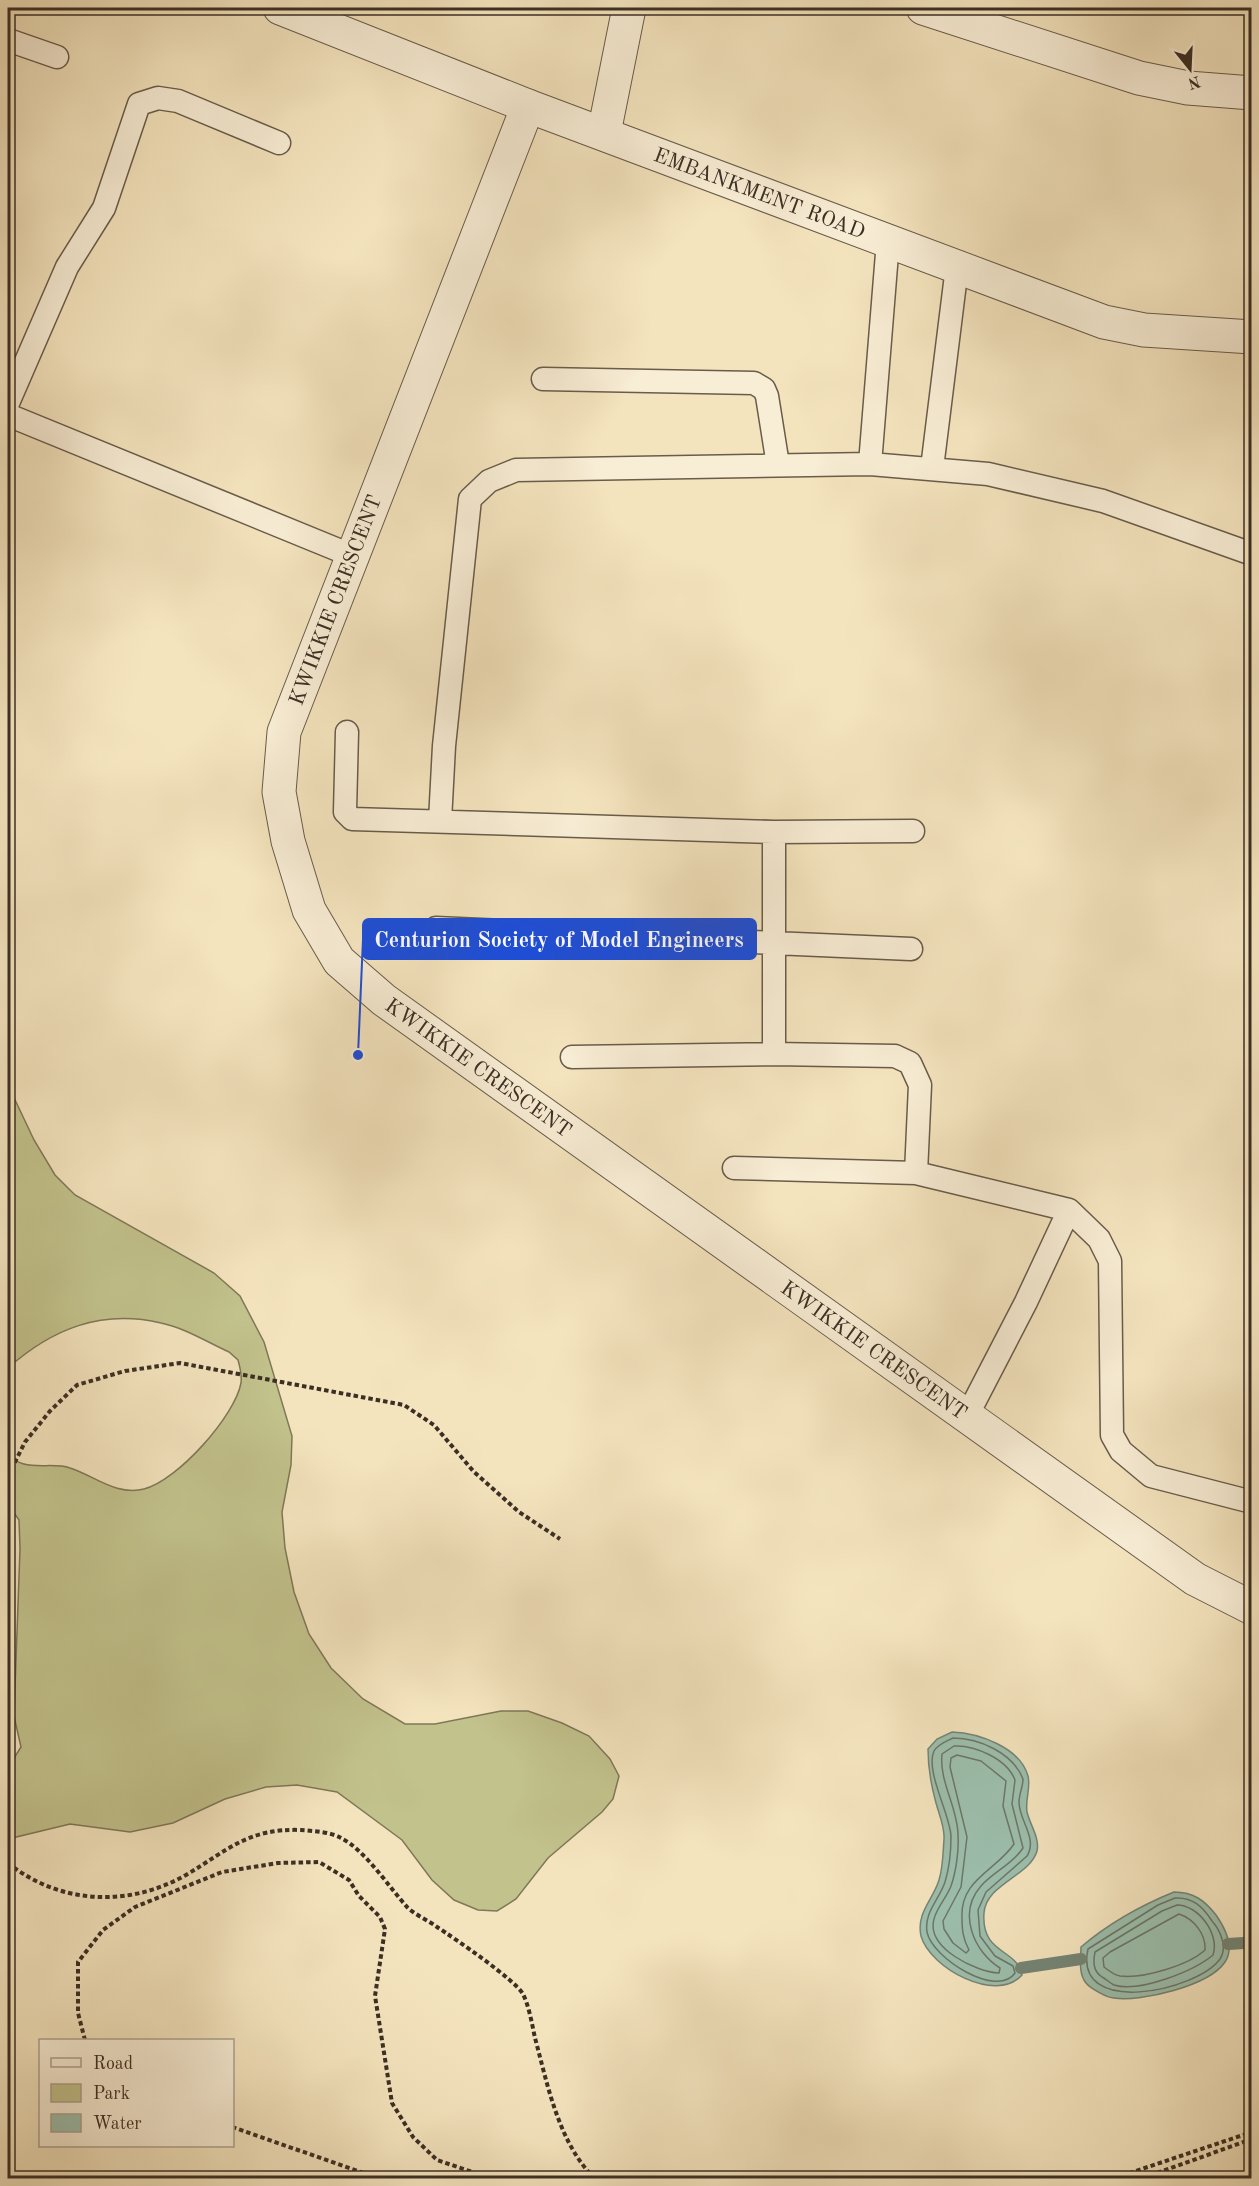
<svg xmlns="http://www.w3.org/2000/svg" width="1259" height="2186" viewBox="0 0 1259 2186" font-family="'Old Standard TT',serif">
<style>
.green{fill:#c2c28c;stroke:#7e7858;stroke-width:1.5}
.water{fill:#9cbfad;stroke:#758576;stroke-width:1.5}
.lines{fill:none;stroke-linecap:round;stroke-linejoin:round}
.shore{stroke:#6c7768;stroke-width:1.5}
.stream{stroke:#758576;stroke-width:12}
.lane-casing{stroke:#695c4a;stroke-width:25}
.street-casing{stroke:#695c4a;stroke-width:35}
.path{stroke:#3b2f24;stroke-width:4;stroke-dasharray:4.5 3;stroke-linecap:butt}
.lane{stroke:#f8edd5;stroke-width:22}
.street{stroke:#f8edd5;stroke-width:33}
.labels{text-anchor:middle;stroke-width:4.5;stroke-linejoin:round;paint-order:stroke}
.street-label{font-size:21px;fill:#3b2f24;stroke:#f8edd5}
.leader{fill:none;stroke:#1d4ed8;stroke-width:2}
.callout-dot{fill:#1d4ed8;stroke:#f8edd5;stroke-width:2}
.callout{fill:#1d4ed8;stroke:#1d4ed8;stroke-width:2}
.callout-label{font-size:22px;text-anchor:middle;font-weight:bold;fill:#fff}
</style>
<rect width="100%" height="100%" fill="#f4e4be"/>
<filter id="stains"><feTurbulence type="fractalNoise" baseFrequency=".00333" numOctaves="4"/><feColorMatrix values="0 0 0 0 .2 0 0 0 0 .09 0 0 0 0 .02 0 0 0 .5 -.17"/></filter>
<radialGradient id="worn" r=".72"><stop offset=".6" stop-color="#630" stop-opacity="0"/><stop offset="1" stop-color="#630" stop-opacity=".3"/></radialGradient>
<path class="green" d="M8 1085 34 1140 55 1175 75 1195 214 1273 240 1296 264 1342 292 1436 291 1465 282 1512 285 1548 294 1592 309 1634 331 1668 363 1699 405 1724H435L501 1711H528L562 1723 589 1736 610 1759 619 1776 613 1799 602 1812 548 1858 516 1899 497 1911 478 1910 454 1900 432 1880 402 1840 337 1792 297 1785 266 1787 225 1799 173 1823 130 1832 70 1824 8 1839V1777L9 1766 21 1747 14 1716 20 1549 19 1520 8 1504V1457C13 1459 19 1463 24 1464 39 1468 56 1463 70 1468 95 1476 116 1496 144 1489 177 1481 235 1416 241 1383 242 1375 240 1367 238 1360L229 1352C207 1342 185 1328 161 1323 101 1309 52 1329 8 1368Z"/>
<path class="water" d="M952 1732C978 1733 1020 1747 1028 1776 1031 1788 1025 1799 1027 1812 1030 1825 1040 1838 1037 1851 1030 1876 986 1884 984 1913 981 1955 1017 1948 1022 1975 996 2004 930 1968 921 1936 916 1913 933 1900 939 1880 943 1868 943 1852 944 1839 945 1828 939 1814 936 1803 931 1785 928 1768 928 1749L937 1739Z
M1174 1892C1194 1892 1205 1901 1216 1915 1225 1928 1235 1947 1225 1962 1209 1986 1141 2002 1114 1998 1107 1998 1090 1988 1086 1983 1078 1973 1081 1958 1081 1947 1108 1924 1142 1905 1174 1892Z"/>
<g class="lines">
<path class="shore" d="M953 1738C979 1738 1013 1753 1023 1779 1023 1787 1019 1794 1019 1802 1019 1821 1038 1838 1027 1856L986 1892 978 1910 980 1936 995 1956 1013 1966 1015 1973C997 1999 932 1958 927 1932 924 1912 939 1900 945 1882 949 1869 951 1849 951 1836 950 1814 925 1771 934 1751 938 1744 947 1741 953 1738Z
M954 1746C975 1745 1007 1759 1015 1780L1012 1804 1023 1848C1013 1864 993 1872 981 1886 957 1913 974 1952 1000 1968L999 1973C976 1972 926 1948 934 1919 937 1907 947 1897 951 1886 956 1872 959 1850 958 1835 958 1808 939 1782 942 1754Z
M957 1755 981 1761 1006 1781 1003 1806 1014 1844C996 1871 960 1879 962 1918 962 1930 963 1939 969 1950L966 1953 953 1943 944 1929 943 1921 961 1887 967 1837 950 1767 951 1758Z
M1175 1898C1193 1897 1203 1907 1212 1921 1220 1930 1228 1947 1220 1959 1197 1991 1073 2018 1088 1949L1158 1905Z
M1177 1905C1199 1905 1220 1935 1213 1955 1194 1971 1139 1993 1114 1985 1110 1983 1106 1979 1102 1977 1093 1971 1093 1962 1095 1952L1162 1911Z
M1179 1914C1194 1919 1206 1934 1205 1950 1189 1965 1143 1979 1120 1976 1114 1975 1109 1971 1104 1967L1103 1958 1110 1952Z"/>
<path class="stream" d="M1228 1944 1244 1943
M1021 1968 1081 1959"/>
<defs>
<path id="lane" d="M8 40 57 57
M543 379 754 383 764 389 767 396 778 465
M8 403 67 267 104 208 139 104 158 98 178 101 279 143
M8 415 353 556
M870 464 888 241
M932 468 957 267
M347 732 345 812 352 819 774 832 913 831
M440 821 444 746 470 499 489 481 516 470 870 464 988 474 1103 501 1252 554
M436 928 911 949
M774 1054V832
M572 1057 774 1054 895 1056 910 1063 920 1085 916 1173
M734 1168 916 1173 1069 1210 1099 1239 1110 1261 1112 1435 1121 1451 1151 1476 1252 1502
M967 1416 1026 1302 1069 1210"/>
<g id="street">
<path id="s1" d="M280 8 528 106 1104 322 1144 330 1252 337"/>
<path d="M923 8 1139 78 1188 88 1252 93"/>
<path id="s2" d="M528 106 284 732 279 792 288 841 309 910 339 961 384 1000 1195 1579 1252 1608"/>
<path d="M604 133 629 8"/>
</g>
</defs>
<use href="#lane" class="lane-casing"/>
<use href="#street" class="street-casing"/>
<path class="path" d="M8 1476 25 1442 50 1411 77 1385 125 1371 180 1363 404 1405 434 1425 474 1472 519 1512 560 1539
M8 1863C59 1904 128 1908 186 1875 228 1850 248 1828 301 1830 314 1831 331 1832 341 1838 365 1850 389 1887 407 1907 415 1915 428 1920 437 1927 454 1938 514 1979 523 1994 529 2006 532 2024 535 2038 548 2086 558 2141 594 2178
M85 2040 78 2013V1962L103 1930 135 1907 222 1872 278 1863 319 1862 349 1880 359 1896 380 1917 385 1929 375 1996 392 2103 413 2137 437 2160 490 2178
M232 2127 378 2178
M1115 2178 1252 2132
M1143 2178 1252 2139"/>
<use href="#lane" class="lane"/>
<use href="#street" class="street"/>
</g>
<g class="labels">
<g class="street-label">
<text dy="7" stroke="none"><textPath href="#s1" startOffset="514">EMBANKMENT ROAD</textPath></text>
<text transform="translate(335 600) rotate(-69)" y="7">KWIKKIE CRESCENT</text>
<text dy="7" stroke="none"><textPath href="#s2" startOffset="1089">KWIKKIE CRESCENT</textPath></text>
<text dy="7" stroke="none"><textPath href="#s2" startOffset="1575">KWIKKIE CRESCENT</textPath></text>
</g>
</g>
<path class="leader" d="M358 1055L363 939"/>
<circle class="callout-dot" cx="358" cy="1055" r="6"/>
<rect class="callout" x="363" y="919" width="393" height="40" rx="6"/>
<g class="callout-label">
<text x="559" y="947">Centurion Society of Model Engineers</text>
</g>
<rect width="1259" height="2186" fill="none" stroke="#f4e4be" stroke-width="30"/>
<rect x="9" y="9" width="1241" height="2168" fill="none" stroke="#3b2f24" stroke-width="3"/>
<rect x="15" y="15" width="1229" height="2156" fill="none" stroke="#3b2f24" stroke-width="1.5"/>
<rect x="39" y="2039" width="195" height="108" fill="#f8edd5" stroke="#aca18e" stroke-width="1.5"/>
<rect x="51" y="2058" width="30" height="9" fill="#f8edd5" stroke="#aca18e" stroke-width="1.5"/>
<text x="93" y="2069" font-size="18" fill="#3b2f24">Road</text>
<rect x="51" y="2084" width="30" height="18" fill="#c2c28c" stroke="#aca18e" stroke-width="1.5"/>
<text x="93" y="2099" font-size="18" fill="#3b2f24">Park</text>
<rect x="51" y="2114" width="30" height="18" fill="#9cbfad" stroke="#aca18e" stroke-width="1.5"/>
<text x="93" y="2129" font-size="18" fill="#3b2f24">Water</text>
<g transform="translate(1190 69) rotate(162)" stroke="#f8edd5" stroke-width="4.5" paint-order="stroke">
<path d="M0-4.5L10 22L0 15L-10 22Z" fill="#3b2f24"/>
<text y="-9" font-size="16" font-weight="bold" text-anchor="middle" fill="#3b2f24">N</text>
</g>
<rect width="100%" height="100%" filter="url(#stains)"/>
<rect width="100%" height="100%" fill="url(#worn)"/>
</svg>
